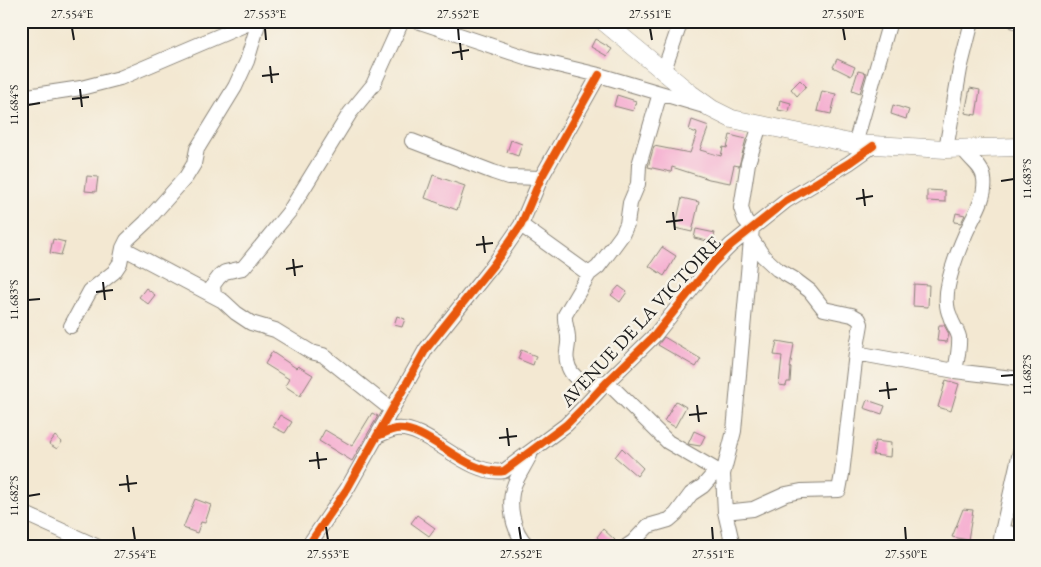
<svg xmlns="http://www.w3.org/2000/svg" width="1041" height="567" viewBox="0 0 1041 567" font-family="'EB Garamond',serif">
<style>
.building{fill:#f5a6ce}
.lines{fill:none;stroke-linecap:round;stroke-linejoin:round}
.minor-casing{stroke:#888277;stroke-width:16}
.tertiary-casing{stroke:#888277;stroke-width:19}
.minor{stroke:#fff;stroke-width:14}
.tertiary{stroke:#fff;stroke-width:18}
.cycleway-casing{stroke:#f7f3e8;stroke-width:11}
.cycleway{stroke:#e8590c;stroke-width:8}
.ticks{fill:none;stroke:#1c1c1c;stroke-width:2}
.labels{text-anchor:middle;stroke-width:5;stroke-linejoin:round;paint-order:stroke}
.street-label{font-size:19px;fill:#1c1c1c;stroke:#f7f3e8}
.neatline{fill:none;stroke:#1c1c1c;stroke-width:2}
.ticks-label{font-size:12px;text-anchor:middle;fill:#1c1c1c}
</style>
<rect width="100%" height="100%" fill="#f7f3e8"/>
<filter id="ink" filterUnits="userSpaceOnUse"><feTurbulence type="fractalNoise" baseFrequency=".02" numOctaves="2"/><feDisplacementMap in="SourceGraphic" scale="10" xChannelSelector="R" yChannelSelector="G"/><feConvolveMatrix kernelMatrix="1 2 1 2 8 2 1 2 1" color-interpolation-filters="sRGB"/></filter>
<filter id="wash" filterUnits="userSpaceOnUse"><feTurbulence type="fractalNoise" baseFrequency=".0096" numOctaves="4" result="noise"/><feDisplacementMap in="SourceGraphic" scale="20" xChannelSelector="R" yChannelSelector="G"/><feGaussianBlur stdDeviation="1.12" result="paint"/><feColorMatrix in="noise" values="0 0 0 0 0 0 0 0 0 0 0 0 0 0 0 0 0 1.4 0 .05"/><feComposite in="paint" operator="in"/></filter>
<g filter="url(#wash)">
<rect width="100%" height="100%" fill="#f3e8d2"/>
<g id="blocks">
<path class="building" d="M595 39 612 49 607 56 591 47Z
M837 59 855 67 851 76 833 67Z
M858 71 866 73 860 93 852 90Z
M800 80 806 86 797 96 791 89Z
M970 88 980 90 976 115 965 113Z
M822 91 836 94 831 114 817 111Z
M617 95 636 101 633 111 614 106Z
M780 100 791 103 789 112 778 110Z
M893 105 909 110 906 119 891 114Z
M692 120 709 126 700 150 721 156 723 147 727 148 730 135 746 139 739 166 734 165 730 183 709 179 672 167 671 172 648 167 654 146 690 153 697 133 689 130Z
M511 140 522 144 518 156 507 152Z
M433 175 465 186 457 210 425 198Z
M87 176 98 177 96 192 85 191Z
M927 190 945 191V202L927 201Z
M682 198 699 202 692 232 675 228Z
M956 213 965 215 961 223 954 222Z
M696 229 715 233 712 242 694 238Z
M53 239 65 242 61 255 50 253Z
M662 247 676 256 664 276 649 266Z
M914 284 929 285 928 307 913 306Z
M619 286 627 292 620 302 611 295Z
M146 288 155 295 148 304 139 297Z
M397 316 405 319 402 327 394 325Z
M939 325H944L949 334 947 342 937 341Z
M664 337 701 359 696 367 658 345Z
M777 341 794 344 790 368H791L790 382H787L786 386 779 385 782 356 774 355Z
M521 350 536 356 533 365 518 359Z
M272 352 296 368 298 366 313 375 300 396 285 386 289 379 265 364Z
M946 380 959 384 951 411 938 407Z
M867 400 885 406 882 414 864 408Z
M676 401 686 407 675 427 664 421Z
M372 413 378 416 352 461 319 441 325 430 352 446Z
M280 415 292 422 285 433 273 427Z
M694 431 705 436 700 446 688 444Z
M55 436 62 442 57 449 49 444Z
M875 441 891 443 890 457 873 455Z
M622 448 643 468 637 476 615 457Z
M195 499 211 505 205 523 201 522 197 533 183 528Z
M963 509 973 510 968 540 952 537Z
M417 515 435 528 429 536 411 523Z
M603 529 615 540 610 546H607L597 537Z"/>
</g>
</g>
<g filter="url(#ink)">
<use href="#blocks" fill-opacity="0" stroke="#888277" stroke-width="1"/>
<g class="lines">
<defs>
<path id="minor" d="M417 21 528 58 599 75 704 106
M1015 21 1020 22
M664 70 681 21
M660 93 639 165 638 184 630 203 627 224 622 235 608 254 598 267 589 274 565 315C564 323 568 330 568 338 569 346 565 354 567 361 571 383 589 384 607 382L668 442 723 474
M21 97 81 88 120 78 254 21
M412 141 493 172 508 177 541 178
M855 144 890 21
M946 149 960 69 972 21
M521 225 589 274
M751 238 763 256 777 269 794 279 810 291 824 309 852 315 859 319 861 324 856 353
M123 248 223 301 236 313 251 323 275 330 311 352 323 355 392 410
M214 296 213 285 219 277 225 272 243 268 289 212 350 113 373 85 402 21
M71 326 90 291 114 272 120 263 123 248 127 240 146 222 186 177 194 164 197 149 235 87 247 61 259 21
M955 371C957 360 960 348 959 337 957 329 952 324 950 316 946 308 946 295 948 286 951 269 958 251 965 235 972 218 987 198 984 179 983 166 969 159 963 149
M377 436C383 434 389 430 396 429 428 425 466 477 504 471L566 425 582 409 607 382 655 335 712 264 731 245 786 201 849 163 873 146
M21 512 96 546
M725 512 753 509 786 494 801 491 839 490 842 474 856 353 955 371 1020 379
M1002 532 1020 535
M308 546 347 489 426 349 494 264 521 225 541 178 599 75
M528 546C512 532 507 502 515 483 519 474 525 465 530 455
M627 546 633 542 648 526 669 520 676 514 691 494 703 486 717 470
M733 546 725 512 723 474 734 431 752 228 745 220 741 208 748 163 760 125
M1000 546 1002 532 1020 452"/>
<path id="tertiary" d="M603 21 691 94 712 109 732 119 855 144 946 149 1020 147"/>
</defs>
<use href="#minor" class="minor-casing"/>
<use href="#tertiary" class="tertiary-casing"/>
<use href="#minor" class="minor"/>
<use href="#tertiary" class="tertiary"/>
<defs>
<path id="cycleway" d="M377 436C383 434 389 430 396 429 428 425 466 477 504 471L566 425 582 409 607 382 655 335 712 264 731 245 786 201 849 163 873 146
M308 546 347 489 426 349 494 264 521 225 541 178 599 75"/>
</defs>
<use href="#cycleway" class="cycleway-casing"/>
<use href="#cycleway" class="cycleway"/>
</g>
</g>
<path class="ticks" d="M72 28 74 40M265 28 266 40M458 28 459 40M650 28 652 40M843 28 845 40M460 43 462 60M452 53 469 50M270 66 272 83M262 76 279 74M80 89 82 107M72 99 89 97M28 105 40 103M1001 181 1014 179M863 189 865 206M856 199 873 196M673 212 675 230M666 222 683 220M483 236 485 253M476 245 493 243M293 259 295 276M286 269 303 266M103 282 105 300M96 292 113 290M28 300 40 299M1001 376 1014 375M887 382 889 399M879 391 897 389M697 405 699 422M689 415 707 413M507 428 509 446M499 438 517 436M317 452 319 469M309 461 327 459M127 475 129 492M119 485 137 483M28 496 40 494M133 527 135 540M326 527 328 540M519 527 521 540M712 527 713 540M905 527 906 540"/>
<g class="labels">
<g class="street-label">
<text transform="translate(640 321) rotate(-47)" y="7">AVENUE DE LA VICTOIRE</text>
</g>
</g>
<rect width="1041" height="567" fill="none" stroke="#f7f3e8" stroke-width="55"/>
<rect x="28" y="28" width="986" height="512" class="neatline"/>
<g class="ticks-label">
<text x="72" y="18">27.554°E</text>
<text x="265" y="18">27.553°E</text>
<text x="458" y="18">27.552°E</text>
<text x="650" y="18">27.551°E</text>
<text x="843" y="18">27.550°E</text>
<text transform="translate(14 105) rotate(-90)" y="4">11.684°S</text>
<text transform="translate(1027 179) rotate(-90)" y="4">11.683°S</text>
<text transform="translate(14 300) rotate(-90)" y="4">11.683°S</text>
<text transform="translate(1027 375) rotate(-90)" y="4">11.682°S</text>
<text transform="translate(14 496) rotate(-90)" y="4">11.682°S</text>
<text x="135" y="558">27.554°E</text>
<text x="328" y="558">27.553°E</text>
<text x="521" y="558">27.552°E</text>
<text x="713" y="558">27.551°E</text>
<text x="906" y="558">27.550°E</text>
</g>
</svg>
